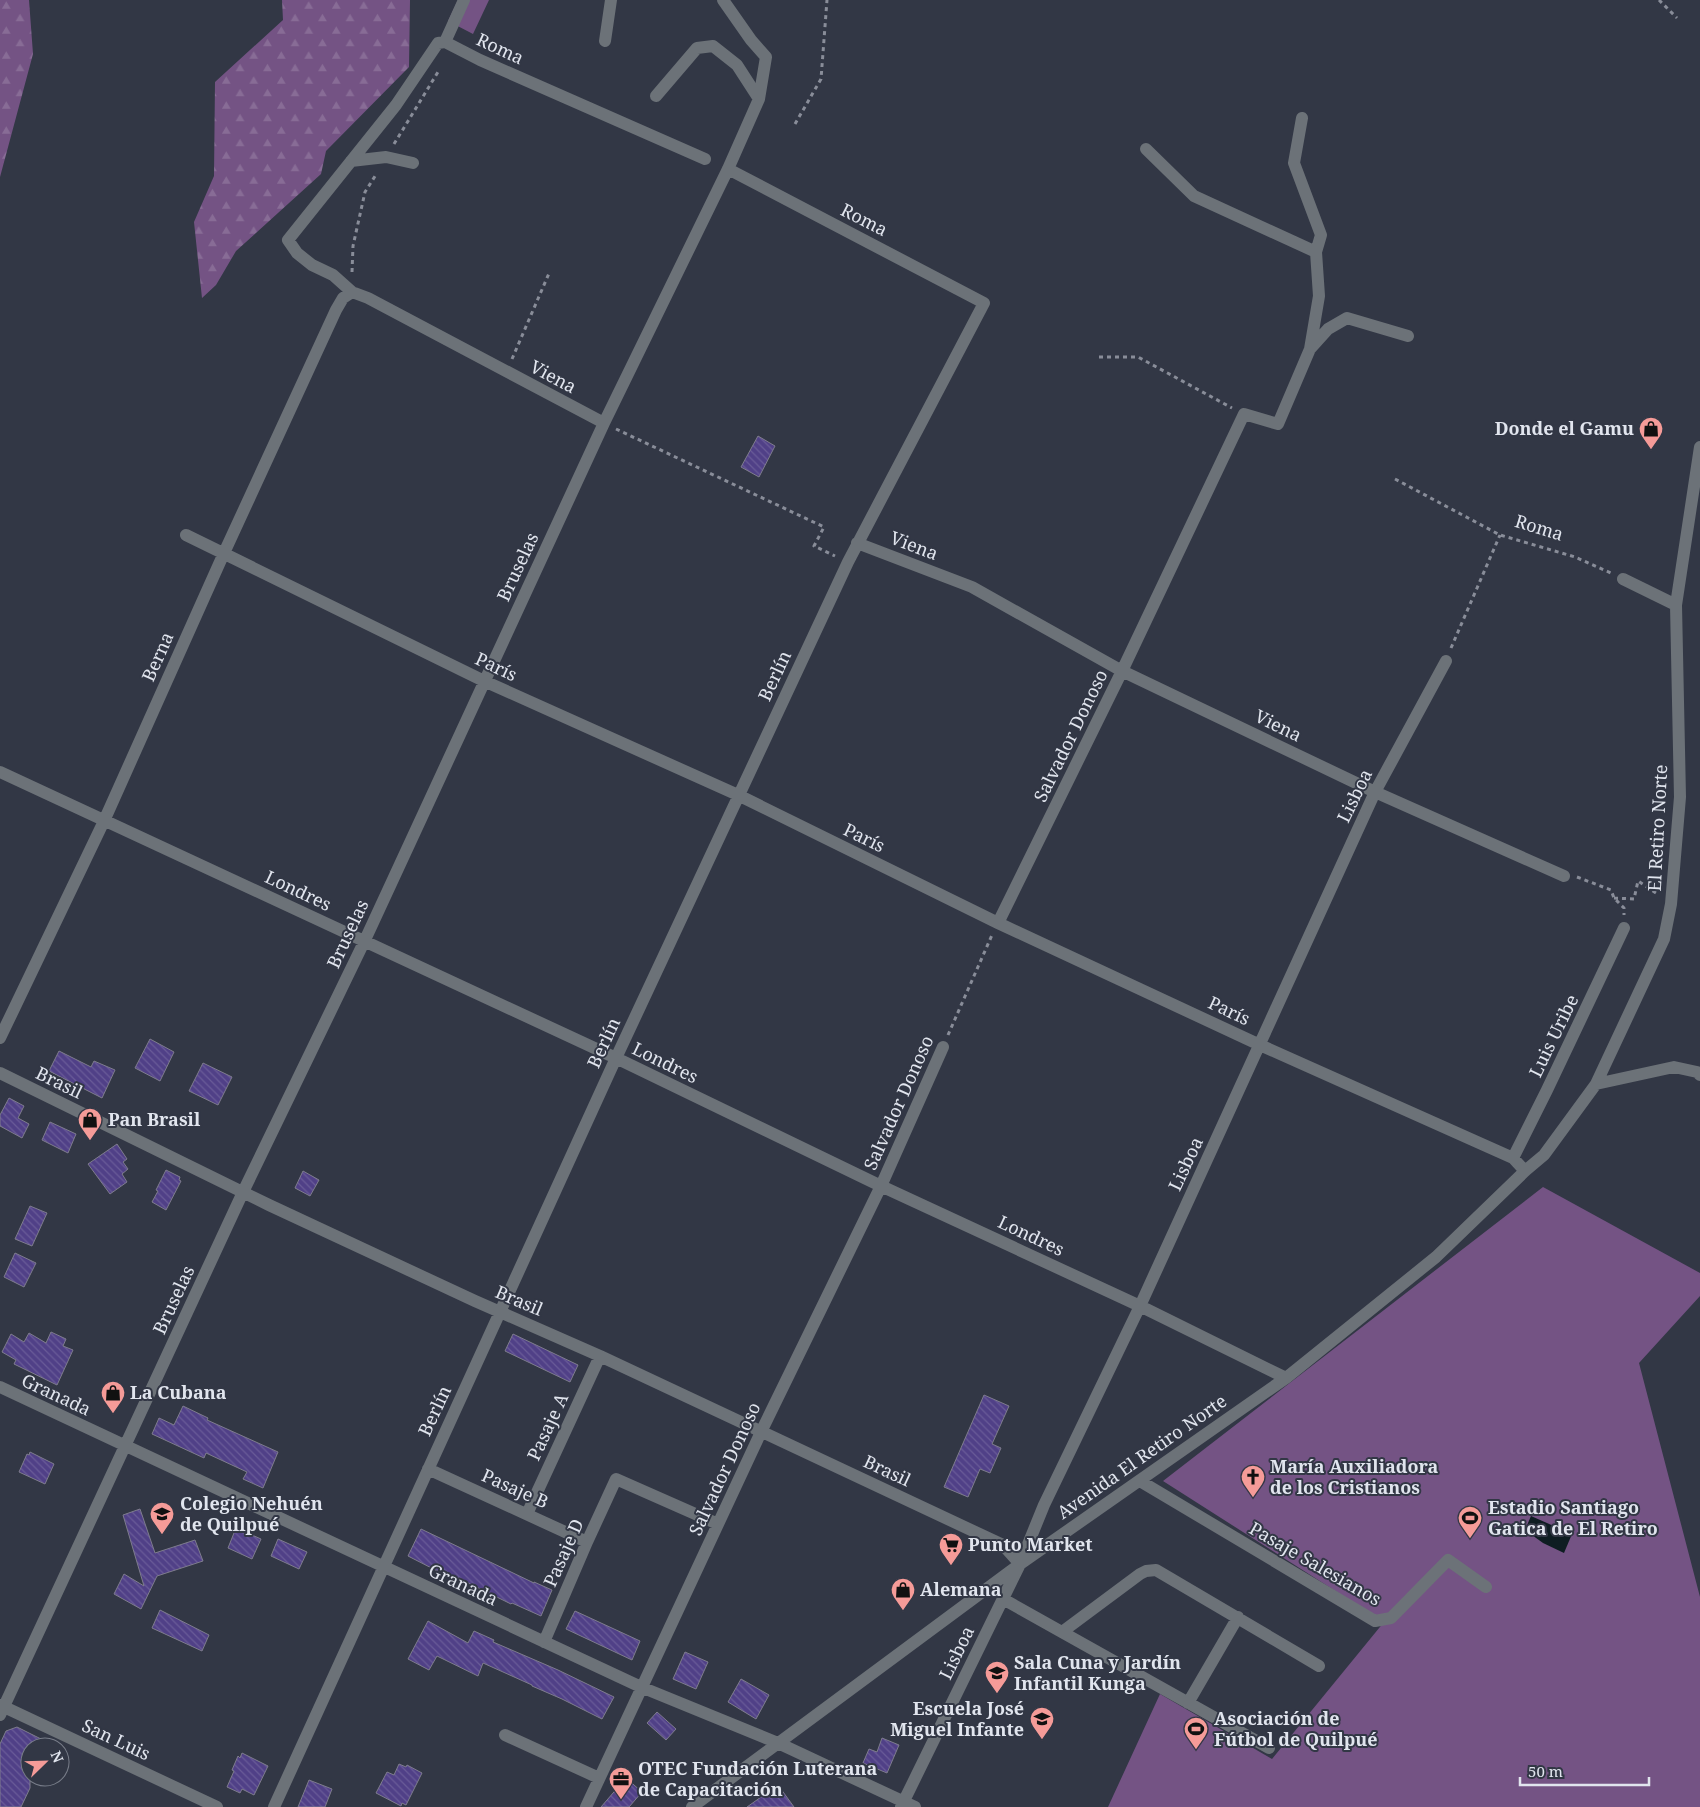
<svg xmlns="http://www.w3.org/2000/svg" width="1700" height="1807" viewBox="0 0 1700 1807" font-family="'Noto Serif',serif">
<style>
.grass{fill:#745384}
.forest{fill:url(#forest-firs)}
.water{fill:#0e1d22}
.building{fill:url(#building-back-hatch);stroke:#7e7c8d}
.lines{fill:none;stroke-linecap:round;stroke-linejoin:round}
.path{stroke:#898d99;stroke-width:3;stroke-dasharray:4 4;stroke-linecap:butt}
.minor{stroke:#6c7278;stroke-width:12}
.labels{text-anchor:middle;stroke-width:4;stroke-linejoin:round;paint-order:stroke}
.street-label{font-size:18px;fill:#e1e5ee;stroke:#323745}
.poi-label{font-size:18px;font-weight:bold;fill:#e1e5ee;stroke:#323745;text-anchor:start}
</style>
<defs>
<pattern id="forest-firs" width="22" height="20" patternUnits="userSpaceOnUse" patternTransform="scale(1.25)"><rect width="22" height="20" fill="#745384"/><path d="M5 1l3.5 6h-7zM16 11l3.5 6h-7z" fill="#886c96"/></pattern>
<pattern id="building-back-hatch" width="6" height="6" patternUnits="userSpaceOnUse" patternTransform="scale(1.25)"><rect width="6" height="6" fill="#504087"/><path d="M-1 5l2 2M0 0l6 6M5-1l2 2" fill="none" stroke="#695b98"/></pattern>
</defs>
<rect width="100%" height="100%" fill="#323745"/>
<path class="grass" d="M458 0H489L473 34 448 21Z
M1543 1187 1700 1273V1296L1639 1363 1700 1597V1807H1108L1160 1694 1272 1759 1384 1622 1163 1481Z"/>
<path class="forest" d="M0 0H29L33 54 0 177Z
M282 0H410L409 67 326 151 321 174 236 251 216 285 202 298 194 222 214 176 215 82 283 20Z"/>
<path class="water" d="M1531 1516 1572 1534 1564 1553 1543 1543 1525 1530Z"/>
<path class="building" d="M758 436 775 446 759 477 741 467Z
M150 1039 174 1052 160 1081 135 1068Z
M59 1051 91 1067 94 1061 115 1070 102 1098 49 1071Z
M203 1063 232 1077 218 1105 189 1091Z
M9 1098 24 1106 18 1118 29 1124 22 1138 0 1126V1115Z
M50 1122 76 1134 68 1153 42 1140Z
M117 1144 127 1159 123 1162 128 1169 122 1174 127 1182 110 1194 88 1164Z
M166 1170 180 1177 179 1180 181 1181 166 1210 152 1202 158 1191 156 1190Z
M303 1171 319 1180 310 1196 295 1188Z
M30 1206 47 1213 32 1246 15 1239Z
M15 1253 36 1263 24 1287 4 1277Z
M51 1332 66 1339 63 1346 73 1350 57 1385 14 1364 16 1360 2 1352 11 1334 24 1342 29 1333 46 1343Z
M513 1334 578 1365 570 1382 505 1351Z
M984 1395 1009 1406 992 1444 1001 1448 990 1473 980 1469 968 1497 944 1487Z
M183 1406 208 1418 207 1420 278 1452 263 1488 243 1479 247 1472 206 1453 204 1458 152 1434 159 1418 174 1425Z
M30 1452 54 1464 45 1484 19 1472 27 1454 29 1455Z
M140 1509 155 1553 195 1540 203 1561 157 1576 141 1609 114 1594 124 1574 144 1586 123 1515Z
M236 1528 261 1539 252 1559 228 1548Z
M421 1529 534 1583V1582L552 1590 541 1616 512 1603 511 1604 454 1576 453 1579 408 1556Z
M278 1539 307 1552 299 1569 271 1556Z
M160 1610 209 1635 202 1651 152 1628Z
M575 1611 640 1641 632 1660 566 1629Z
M428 1621 468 1643 474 1631 494 1640 493 1642 558 1670 614 1697 602 1719 562 1699 532 1686V1685L483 1663 478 1676 437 1656 429 1670 408 1659Z
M685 1652 708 1662 696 1689 673 1679Z
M741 1679 769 1695 756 1719 728 1702Z
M657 1712 676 1729 666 1740 647 1723Z
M17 1727 57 1747H30V1788L21 1807H0V1744L6 1731Z
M882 1738 899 1745 887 1773 863 1763 869 1749 877 1752Z
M242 1753 268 1766 254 1795 242 1789 240 1793 227 1787 234 1771 232 1770 238 1756 240 1758Z
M399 1764 406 1767 407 1765 422 1773 406 1805 402 1803 401 1806 376 1793 387 1772 394 1775Z
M626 1778 642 1792 629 1807H601Z
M309 1780 332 1789 325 1807H298Z
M778 1785 794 1807H747Z"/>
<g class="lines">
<path class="path" d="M1659 0 1677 18
M795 124 821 79 827 0
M394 144 438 72
M352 272 353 246 365 192 377 173
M1099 357H1138L1232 408
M512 359 550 271
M616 429 824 527 814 546 835 556
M1395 479 1500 535 1575 557 1611 573
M1451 648 1500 535
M1577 877 1611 890 1614 898 1624 908V915
M1614 898 1634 899 1638 881 1659 895
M948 1035 992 935"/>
<path class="minor" d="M464 0 445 42 438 43 396 105 288 240 297 253 312 265 333 275 352 292 368 298 604 423
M605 41 611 0
M445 42 480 60 705 159
M656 96 697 48 713 46 737 65 759 99
M1302 118 1294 163 1321 235 1316 252
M351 161 386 157 413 163
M1310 349 1328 329 1347 318 1408 336
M186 535 484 681 738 795 998 923 1260 1045 1513 1158 1525 1171
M857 543 972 587 1122 671 1375 792 1564 876
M1623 579 1676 605
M0 772 616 1058 881 1186 1140 1306 1286 1378
M998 923 1122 671 1244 414 1278 424 1310 349 1319 296 1316 252 1194 196 1146 149
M0 1038 104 821 224 553 336 310 343 298 352 292
M0 1073 269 1205 475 1301 600 1356 1003 1545 1020 1564
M1596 1084 1674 1067 1697 1072 1700 1075
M1513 1158 1547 1090 1624 928
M0 1387 641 1687 778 1743 915 1807
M428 1469 587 1542
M1140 1481 1375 1621 1391 1618 1448 1560 1486 1587
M527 1514 600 1356
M1003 1599 1269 1748
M1062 1632 1140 1574 1146 1571 1156 1570 1319 1666
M544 1642 587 1542 616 1479 718 1524
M1188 1703 1238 1617
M0 1705 217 1807
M0 1715 243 1192 365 940 604 423 728 169 759 99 766 57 751 40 723 0
M505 1735 599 1778
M274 1807 616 1058 848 562 984 303 728 169
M586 1807 761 1432 881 1186 943 1047
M692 1807 1020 1564 1286 1378 1436 1257 1525 1171 1544 1155 1596 1084 1664 939 1671 904 1680 797 1676 605 1700 447
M901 1807 1020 1564 1044 1505 1140 1306 1375 792 1446 661"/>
</g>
<defs>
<symbol id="shop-pin" viewBox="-11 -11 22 30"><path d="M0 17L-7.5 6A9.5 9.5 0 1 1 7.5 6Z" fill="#f59b98" stroke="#323745"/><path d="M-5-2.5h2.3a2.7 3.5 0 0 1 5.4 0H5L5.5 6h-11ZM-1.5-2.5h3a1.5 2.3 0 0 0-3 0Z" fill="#111"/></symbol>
<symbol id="church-pin" viewBox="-11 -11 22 30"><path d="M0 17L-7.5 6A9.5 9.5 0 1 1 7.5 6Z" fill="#f59b98" stroke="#323745"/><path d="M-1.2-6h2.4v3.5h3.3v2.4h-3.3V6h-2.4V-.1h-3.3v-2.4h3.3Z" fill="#111"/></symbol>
<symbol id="school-pin" viewBox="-11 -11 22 30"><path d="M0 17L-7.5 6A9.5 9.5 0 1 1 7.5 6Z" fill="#f59b98" stroke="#323745"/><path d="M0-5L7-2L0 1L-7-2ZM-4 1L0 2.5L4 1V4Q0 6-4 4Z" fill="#111"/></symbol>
<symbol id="stadium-pin" viewBox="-11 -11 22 30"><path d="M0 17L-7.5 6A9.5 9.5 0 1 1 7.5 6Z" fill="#f59b98" stroke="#323745"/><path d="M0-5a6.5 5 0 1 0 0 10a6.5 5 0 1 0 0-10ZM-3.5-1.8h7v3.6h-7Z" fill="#111"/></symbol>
<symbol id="supermarket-pin" viewBox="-11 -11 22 30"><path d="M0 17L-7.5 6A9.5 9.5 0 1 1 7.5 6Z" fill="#f59b98" stroke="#323745"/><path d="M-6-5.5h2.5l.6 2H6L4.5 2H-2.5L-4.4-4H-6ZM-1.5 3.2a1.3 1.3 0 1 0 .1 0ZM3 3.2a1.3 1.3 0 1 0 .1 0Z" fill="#111"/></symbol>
<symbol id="office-pin" viewBox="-11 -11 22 30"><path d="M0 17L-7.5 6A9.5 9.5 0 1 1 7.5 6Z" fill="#f59b98" stroke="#323745"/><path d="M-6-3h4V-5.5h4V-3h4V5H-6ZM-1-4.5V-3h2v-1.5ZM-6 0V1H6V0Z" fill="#111"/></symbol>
</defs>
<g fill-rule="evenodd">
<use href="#shop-pin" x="1637" y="415" width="28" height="38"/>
<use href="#shop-pin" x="76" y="1106" width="28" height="38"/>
<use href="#shop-pin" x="99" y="1379" width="28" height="38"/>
<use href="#church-pin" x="1239" y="1463" width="28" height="38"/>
<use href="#school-pin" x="148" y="1500" width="28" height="38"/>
<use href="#stadium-pin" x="1456" y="1504" width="28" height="38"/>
<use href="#supermarket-pin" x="937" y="1531" width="28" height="38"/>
<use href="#shop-pin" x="889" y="1576" width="28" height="38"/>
<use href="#school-pin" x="983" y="1659" width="28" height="38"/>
<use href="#school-pin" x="1028" y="1705" width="28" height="38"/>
<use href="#stadium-pin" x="1182" y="1715" width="28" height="38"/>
<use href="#office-pin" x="607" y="1765" width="28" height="38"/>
</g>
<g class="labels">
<g class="street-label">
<text transform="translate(500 49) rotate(25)" y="6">Roma</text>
<text transform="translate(864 220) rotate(27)" y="6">Roma</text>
<text transform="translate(553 377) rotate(28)" y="6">Viena</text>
<text transform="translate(1539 528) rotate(17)" y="6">Roma</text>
<text transform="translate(914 546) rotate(21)" y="6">Viena</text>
<text transform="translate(518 567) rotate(-65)" y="6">Bruselas</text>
<text transform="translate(158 657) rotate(-66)" y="6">Berna</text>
<text transform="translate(496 667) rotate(25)" y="6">París</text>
<text transform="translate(775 676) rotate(-65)" y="6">Berlín</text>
<text transform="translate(1278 726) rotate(26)" y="6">Viena</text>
<text transform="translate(1071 736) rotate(-64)" y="6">Salvador Donoso</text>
<text transform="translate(1355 796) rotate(-64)" y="6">Lisboa</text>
<text transform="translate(1658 828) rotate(-87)" y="6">El Retiro Norte</text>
<text transform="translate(864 838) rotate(26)" y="6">París</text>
<text transform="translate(298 891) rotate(25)" y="6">Londres</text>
<text transform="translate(348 934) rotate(-65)" y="6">Bruselas</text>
<text transform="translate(1229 1011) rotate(25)" y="6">París</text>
<text transform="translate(1554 1036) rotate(-64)" y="6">Luis Uribe</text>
<text transform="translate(604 1043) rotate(-65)" y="6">Berlín</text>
<text transform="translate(665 1063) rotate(26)" y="6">Londres</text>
<text transform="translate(59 1083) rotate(26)" y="6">Brasil</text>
<text transform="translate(899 1103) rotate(-66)" y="6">Salvador Donoso</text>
<text transform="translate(1186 1164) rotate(-65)" y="6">Lisboa</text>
<text transform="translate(1031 1236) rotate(25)" y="6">Londres</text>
<text transform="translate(174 1300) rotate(-65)" y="6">Bruselas</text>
<text transform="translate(519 1301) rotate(23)" y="6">Brasil</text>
<text transform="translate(56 1395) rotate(25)" y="6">Granada</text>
<text transform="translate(435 1411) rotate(-65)" y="6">Berlín</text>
<text transform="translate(548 1427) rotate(-65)" y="6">Pasaje A</text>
<text transform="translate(1142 1457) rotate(-35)" y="6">Avenida El Retiro Norte</text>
<text transform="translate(725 1469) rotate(-65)" y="6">Salvador Donoso</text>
<text transform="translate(887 1471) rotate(25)" y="6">Brasil</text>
<text transform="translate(515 1489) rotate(24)" y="6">Pasaje B</text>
<text transform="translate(564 1553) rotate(-66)" y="6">Pasaje D</text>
<text transform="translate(1315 1564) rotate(30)" y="6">Pasaje Salesianos</text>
<text transform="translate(463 1585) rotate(25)" y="6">Granada</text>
<text transform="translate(957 1653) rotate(-64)" y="6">Lisboa</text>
<text transform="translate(116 1740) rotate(25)" y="6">San Luis</text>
</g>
<g class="poi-label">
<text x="1634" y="435" text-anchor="end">Donde el Gamu</text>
<text x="108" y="1126">Pan Brasil</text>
<text x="130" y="1399">La Cubana</text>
<text x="1270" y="1473">María Auxiliadora<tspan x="1270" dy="21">de los Cristianos</tspan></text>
<text x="180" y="1510">Colegio Nehuén<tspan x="180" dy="21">de Quilpué</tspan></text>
<text x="1488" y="1514">Estadio Santiago<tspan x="1488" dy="21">Gatica de El Retiro</tspan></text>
<text x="968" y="1551">Punto Market</text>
<text x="920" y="1596">Alemana</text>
<text x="1014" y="1669">Sala Cuna y Jardín<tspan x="1014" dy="21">Infantil Kunga</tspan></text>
<text x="1024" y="1715" text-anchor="end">Escuela José<tspan x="1024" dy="21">Miguel Infante</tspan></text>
<text x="1214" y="1725">Asociación de<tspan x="1214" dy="21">Fútbol de Quilpué</tspan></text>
<text x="638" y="1775">OTEC Fundación Luterana<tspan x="638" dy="21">de Capacitación</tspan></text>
</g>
</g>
<g transform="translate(45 1762) rotate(67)"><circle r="24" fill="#323745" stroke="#787d89"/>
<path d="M0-4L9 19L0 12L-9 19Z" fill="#f59b98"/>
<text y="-8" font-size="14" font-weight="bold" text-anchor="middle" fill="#e1e5ee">N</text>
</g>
<path d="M1520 1777v8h129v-8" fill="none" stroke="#e1e5ee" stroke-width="2.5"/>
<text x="1528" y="1777" font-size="15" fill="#e1e5ee" stroke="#323745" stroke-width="4" paint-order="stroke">50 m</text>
</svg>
